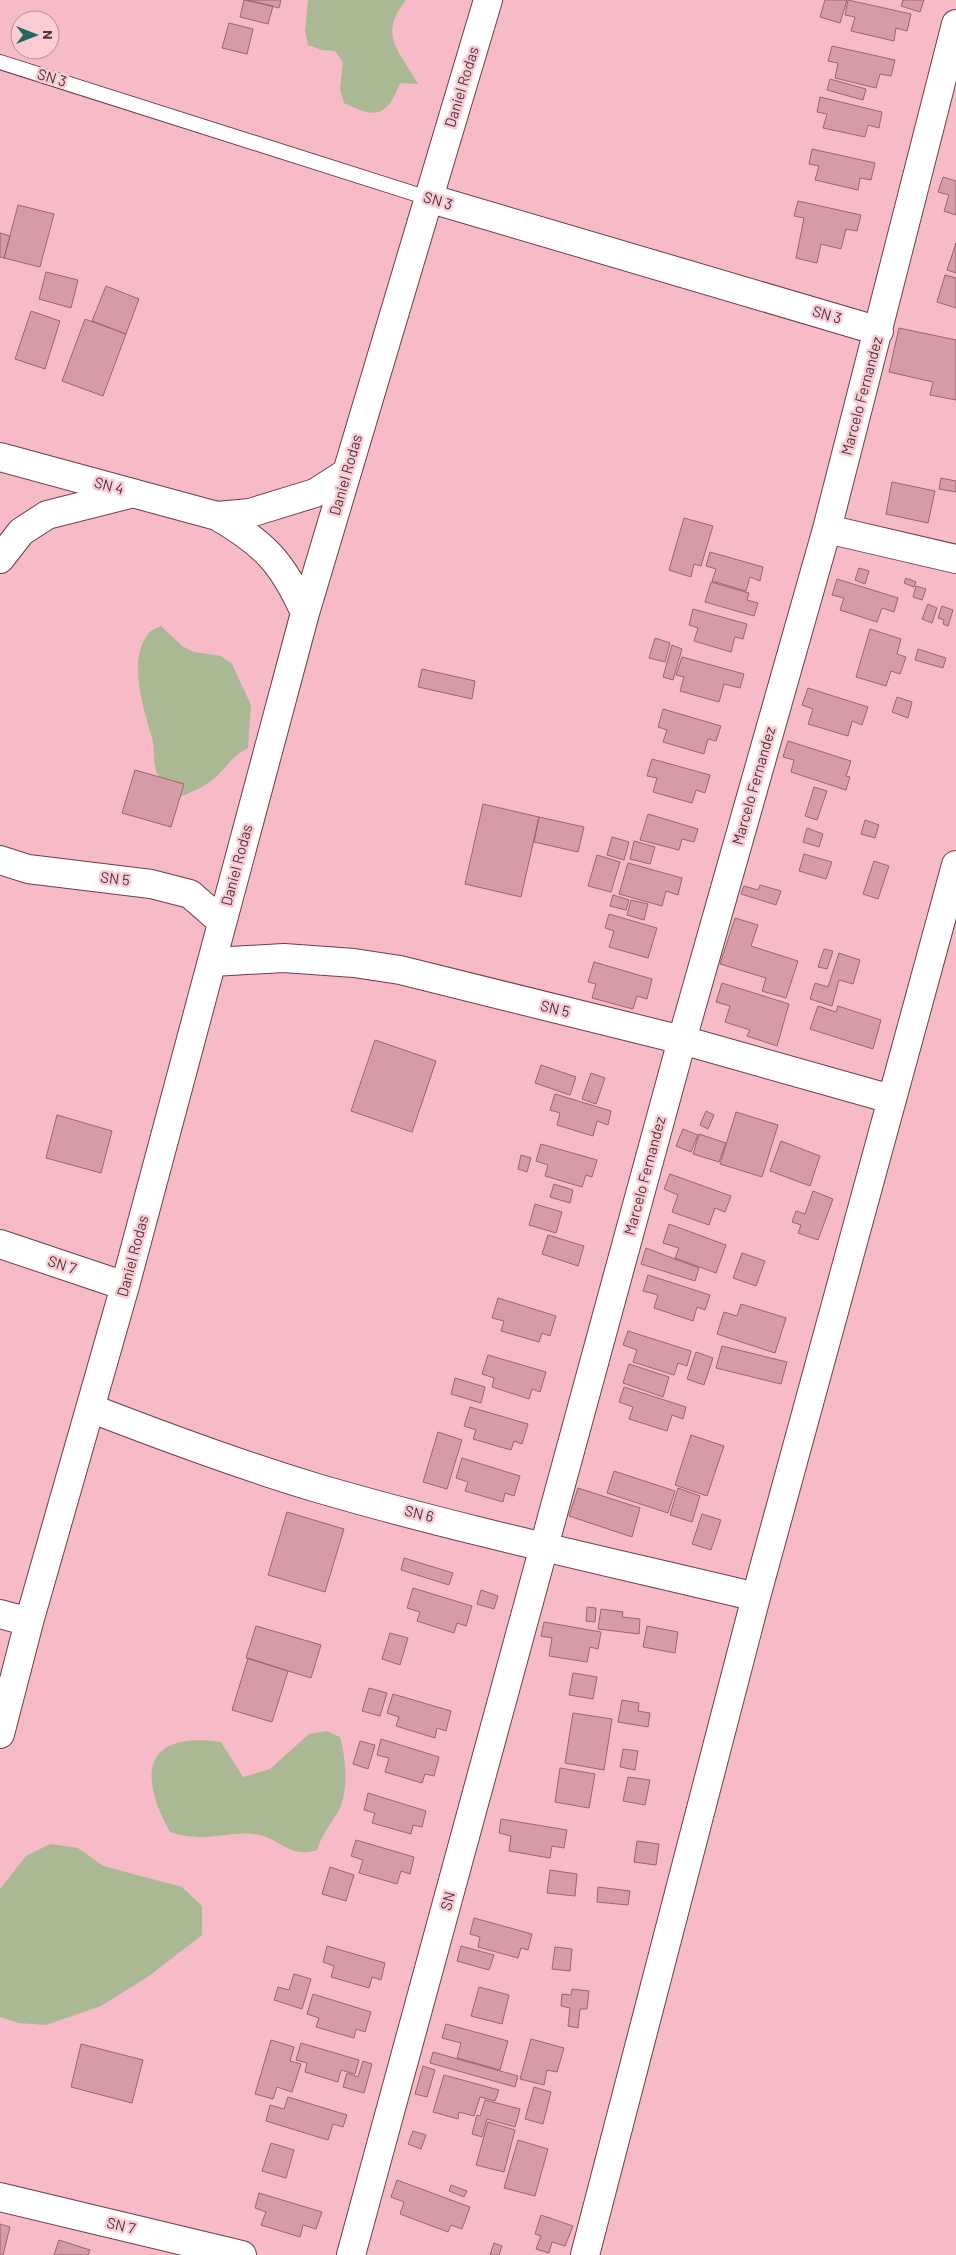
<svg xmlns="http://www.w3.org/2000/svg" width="956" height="2255" viewBox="0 0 956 2255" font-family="Barlow,sans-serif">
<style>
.green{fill:#aab894}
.building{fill:#d59ca8;stroke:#9a6570}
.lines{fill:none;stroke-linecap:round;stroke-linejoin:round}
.service-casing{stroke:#6f3e49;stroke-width:16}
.minor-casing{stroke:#6f3e49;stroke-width:30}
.service{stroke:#fff;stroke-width:14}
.minor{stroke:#fff;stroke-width:28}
.labels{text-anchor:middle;stroke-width:5;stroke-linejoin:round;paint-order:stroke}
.street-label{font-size:15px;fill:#4d353a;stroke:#fcccd5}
</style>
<rect width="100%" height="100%" fill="#f6bbc7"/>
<path class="green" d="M308 0H406C377 36 400 51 418 84L400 83C387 117 376 119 344 103L340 89 343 62 335 51 322 50 308 45 305 32Z
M161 626 182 646 194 652 221 656 232 664 251 705 248 748C234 755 228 765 217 776 206 786 193 792 179 797 173 791 164 785 160 778 151 766 156 751 152 738 144 710 127 661 148 634 151 630 157 628 161 626Z
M327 1731 340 1737C346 1758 349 1790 339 1810 331 1824 322 1834 317 1850 290 1859 278 1837 255 1834 224 1831 205 1844 170 1832 137 1773 145 1731 221 1742L243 1777 270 1769 309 1734Z
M50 1844 78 1848 103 1866 182 1887 202 1906V1935L149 1976 101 2006 46 2025 18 2023 0 2017V1889L26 1856Z"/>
<path class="building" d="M244 0 273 6 268 24 240 17Z
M247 0H281L279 8Z
M825 0H847L840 23 820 17Z
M848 0 911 14 907 31 896 28 894 41 851 31 855 17 845 15Z
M903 0H924L920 12 901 6Z
M229 23 253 29 247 54 222 48Z
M832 46 895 60 891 76 880 74 876 88 835 78 838 63 828 61Z
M830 79 866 89 863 100 827 90Z
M820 97 882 112 879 128 868 125 865 137 823 128 827 114 817 112Z
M812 149 875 163 871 180 860 178 858 190 815 180 819 166 809 164Z
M943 177 956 181V215L944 211 949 195 938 192Z
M798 201 861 215 857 231 846 229 841 249 821 244 817 263 796 258 804 218 794 216Z
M18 205 54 214 40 267 4 258Z
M0 233 10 236 4 258 0 257Z
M956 243V273L947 270Z
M46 272 78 280 71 308 39 299Z
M945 275 956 278V308L937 302Z
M106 286 139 299 126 334 92 321Z
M31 311 60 321 45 369 15 359Z
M85 319 126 334 103 396 62 381Z
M899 328 956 340V400L930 395 933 382 889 372Z
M941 478 956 481V492L939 489Z
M892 482 935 491 928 523 886 514Z
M684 518 713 526 701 566 694 564 691 577 669 570Z
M710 552 763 567 760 581 750 577 746 591 712 581 716 569 706 566Z
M859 568 869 571 865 584 855 580Z
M906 578 916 582 914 587 904 583Z
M837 579 898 598 894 612 882 608 877 622 840 610 844 598 832 595Z
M711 582 749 593 747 600 758 603 754 616 705 602Z
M916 586 926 589 922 600 913 597Z
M928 604 937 608 932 623 922 619Z
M942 606 953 610 948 626 943 624 944 620 938 618Z
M693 609 747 624 743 639 735 637 731 652 694 641 698 628 689 625Z
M870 629 901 639 897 654 906 657 900 674 891 671 886 686 856 677Z
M655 638 670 643 665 662 649 658Z
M672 645 682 649 673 680 663 677Z
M918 649 946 658 943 668 915 660Z
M682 657 744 674 740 688 724 684 719 702 680 691 684 677 676 675Z
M422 669 475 681 472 699 418 687Z
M808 688 868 707 862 725 852 721 848 736 808 724 813 709 802 705Z
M897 697 912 702 908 718 892 712Z
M663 709 721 726 716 741 708 739 704 754 663 742 667 730 658 727Z
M788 741 851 761 846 776 850 777 846 790 791 772 794 760 783 757Z
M652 759 710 775 705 793 696 790 692 803 653 792 657 778 647 776Z
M135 770 184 784 171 827 122 813Z
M814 787 827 791 817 820 805 816Z
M483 804 539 817 521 897 465 884Z
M648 814 698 829 694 842 682 839 679 850 640 840Z
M539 817 584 827 578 852 534 842Z
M865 820 879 825 875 838 861 834Z
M807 828 823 834 819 847 803 842Z
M612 837 629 842 624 860 607 855Z
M634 841 655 847 650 864 630 859Z
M804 854 832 862 826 879 799 871Z
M597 855 620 862 611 892 588 886Z
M874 861 889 866 878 899 863 894Z
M628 863 682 878 678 895 666 891 662 906 619 894Z
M760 885 781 891 776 905 741 894 744 886 758 890Z
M613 895 629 900 626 910 610 906Z
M631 900 648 904 644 920 627 915Z
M609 914 657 928 648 958 609 947 614 931 605 928Z
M735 918 758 925 751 946 798 961 786 998 762 991 766 978 720 964Z
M824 949 833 951 827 969 818 967Z
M839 953 860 960 853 984 839 980 832 1006 810 999 815 983 828 987Z
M594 962 652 979 647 999 637 996 633 1009 592 998 596 984 588 982Z
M722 983 789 1004 777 1046 747 1036 750 1030 725 1022 730 1006 716 1002Z
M818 1006 836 1012 838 1006 881 1020 873 1049 810 1029Z
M375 1040 436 1061 412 1132 351 1111Z
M541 1065 576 1077 570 1095 535 1083Z
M591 1073 605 1078 596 1104 582 1099Z
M555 1094 611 1111 608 1125 597 1121 593 1136 557 1125 560 1113 550 1110Z
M706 1111 714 1115 708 1129 700 1125Z
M736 1112 778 1125 762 1177 720 1164Z
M57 1115 112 1131 101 1173 46 1158Z
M683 1129 698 1135 691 1152 676 1146Z
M699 1134 726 1143 719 1162 693 1154Z
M781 1141 820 1156 810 1186 770 1171Z
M541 1144 597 1160 592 1177 586 1175 582 1187 545 1176 548 1165 536 1161Z
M521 1155 531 1158 527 1172 518 1169Z
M670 1174 731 1196 725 1212 715 1208 709 1225 672 1212 678 1195 664 1189Z
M554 1184 573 1190 570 1203 550 1197Z
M813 1191 833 1199 818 1240 798 1233 801 1225 792 1222 796 1211 805 1214Z
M535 1204 562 1212 556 1233 529 1225Z
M669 1224 726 1245 716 1273 675 1258 679 1248 663 1243Z
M548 1235 584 1246 578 1266 542 1254Z
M646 1248 699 1268 695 1281 641 1264Z
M742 1253 765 1261 756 1286 733 1278Z
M648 1275 710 1295 705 1310 697 1307 693 1321 654 1308 658 1295 643 1291Z
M498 1298 556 1316 550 1336 542 1333 539 1342 501 1331 504 1321 492 1318Z
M741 1304 786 1318 775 1353 717 1334 724 1312 737 1316Z
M628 1331 691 1351 687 1366 678 1363 674 1375 633 1362 637 1350 623 1345Z
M722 1346 787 1362 781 1384 716 1368Z
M696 1352 713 1358 704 1385 687 1379Z
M488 1355 546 1372 540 1392 532 1389 529 1399 492 1387 494 1378 482 1374Z
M629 1364 669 1377 663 1397 623 1383Z
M455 1378 485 1387 481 1403 451 1394Z
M624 1387 686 1407 683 1419 672 1415 667 1431 629 1419 633 1407 619 1402Z
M470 1407 528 1424 522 1444 514 1441 511 1450 473 1439 476 1430 464 1426Z
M438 1432 462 1440 447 1489 423 1482Z
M691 1435 724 1446 707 1496 675 1485Z
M462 1458 520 1476 514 1496 505 1493 503 1502 465 1491 468 1482 456 1478Z
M614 1471 675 1491 668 1513 607 1493Z
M578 1488 640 1508 632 1537 569 1516Z
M678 1488 700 1496 692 1522 670 1515Z
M287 1512 344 1529 325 1592 268 1575Z
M702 1514 721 1520 711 1550 692 1544Z
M404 1558 453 1573 449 1585 401 1570Z
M413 1588 472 1606 466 1626 457 1623 454 1633 417 1621 420 1612 407 1608Z
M481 1590 498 1596 494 1609 477 1604Z
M587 1607 596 1608 595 1622 586 1621Z
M601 1609 623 1612 622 1617 640 1619 639 1634 598 1629Z
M544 1622 601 1632 598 1649 590 1647 587 1662 549 1656 552 1638 541 1636Z
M256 1626 321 1645 311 1678 246 1658Z
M647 1626 678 1632 675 1653 643 1647Z
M390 1633 408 1638 400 1665 382 1659Z
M248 1658 288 1671 272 1722 232 1710Z
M573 1673 597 1677 593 1699 569 1695Z
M369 1688 387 1693 380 1716 362 1711Z
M393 1694 451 1711 446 1731 437 1728 435 1738 396 1726 399 1717 387 1713Z
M622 1700 639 1703 638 1711 650 1713 648 1727 618 1722Z
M573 1713 612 1719 604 1770 565 1763Z
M381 1739 439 1757 434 1776 425 1774 422 1783 385 1772 389 1758 377 1755Z
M360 1741 375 1745 368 1769 353 1764Z
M623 1749 638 1751 635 1770 620 1767Z
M560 1768 595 1774 589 1808 555 1802Z
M628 1777 650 1780 645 1805 623 1801Z
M368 1793 426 1811 422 1827 413 1825 411 1834 372 1823 375 1813 364 1810Z
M501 1819 567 1830 564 1848 552 1846 550 1858 509 1851 511 1836 499 1833Z
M356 1840 414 1857 410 1874 401 1871 397 1884 359 1873 363 1860 351 1856Z
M637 1841 659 1844 656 1865 634 1862Z
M330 1867 354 1875 346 1901 322 1894Z
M550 1870 577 1874 575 1896 547 1893Z
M598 1887 630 1891 628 1905 597 1902Z
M474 1918 532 1934 528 1950 521 1948 518 1958 478 1947 480 1937 470 1934Z
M327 1946 385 1963 381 1980 372 1977 369 1988 331 1977 334 1966 323 1962Z
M461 1946 494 1955 489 1970 457 1961Z
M555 1947 572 1949 570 1971 552 1969Z
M294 1974 311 1979 302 2009 274 2000 278 1987 289 1990Z
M479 1987 509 1995 502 2024 471 2016Z
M572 1989 589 1991 587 2009H580L578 2028 568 2026 570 2008 561 2006 562 1994 571 1995Z
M313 1994 371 2012 365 2032 356 2029 354 2038 316 2027 319 2018 307 2014Z
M446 2024 508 2041 500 2070 457 2058 461 2043 442 2038Z
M531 2039 564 2048 557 2072 547 2070 544 2085 520 2079Z
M271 2040 294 2047 290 2061 301 2064 292 2092 277 2087 273 2099 255 2094Z
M301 2043 359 2060 355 2074 341 2070 338 2082 305 2072 307 2063 296 2060Z
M81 2044 143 2060 132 2103 71 2087Z
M433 2052 518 2076 515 2087 430 2063Z
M363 2061 372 2064 364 2093 343 2087 347 2073 358 2077Z
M423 2066 435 2070 427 2097 415 2094Z
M444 2075 499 2090 495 2101 480 2097 474 2116 459 2112 458 2119 433 2112Z
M534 2087 551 2092 543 2124 525 2119Z
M288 2097 347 2115 343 2127 333 2124 328 2140 266 2121 270 2105 284 2109Z
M485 2100 520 2109 515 2127 487 2119 482 2137 472 2134 477 2115 480 2116Z
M488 2122 515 2130 504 2172 476 2165Z
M413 2131 426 2135 421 2149 408 2144Z
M518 2140 548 2149 535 2196 504 2188Z
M271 2143 294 2150 286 2178 262 2171Z
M397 2180 470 2207 462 2229 451 2225 448 2232 400 2214 404 2202 391 2197Z
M451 2185 467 2191 464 2197 449 2191Z
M259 2193 322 2212 316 2229 303 2225 300 2237 261 2225 266 2212 255 2208Z
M541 2215 573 2226 565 2246 552 2242 549 2253 536 2249 541 2236 535 2234Z
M0 2224 10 2227 3 2255H0Z
M59 2240 90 2250 88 2255H54Z
M494 2243 502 2246 499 2255H490Z"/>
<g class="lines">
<defs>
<path id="service" d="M0 62 428 198"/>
<path id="minor" d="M428 198 879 331
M0 457 217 516C264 543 283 563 305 613
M217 516 250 513 315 493 346 473
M827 529 956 559
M0 559 21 532 47 515 130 494
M0 860 28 869 151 884 190 894 221 921
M213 962 284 958 354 963 400 970 682 1040 891 1099
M0 1244 125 1286
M90 1408C165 1437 240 1465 317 1488 461 1530 610 1562 756 1597
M0 1614 29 1622
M0 1734 29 1622 125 1286 305 613 488 0
M0 2197 242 2255
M351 2255 682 1040 827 529 956 24
M585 2255 756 1597 956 865"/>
</defs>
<use href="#service" class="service-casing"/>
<use href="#minor" class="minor-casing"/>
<use href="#service" class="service"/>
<use href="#minor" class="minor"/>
</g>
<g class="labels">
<g class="street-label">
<text transform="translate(52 78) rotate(17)" y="5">SN 3</text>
<text transform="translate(462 87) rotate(-73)" y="5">Daniel Rodas</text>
<text transform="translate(438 201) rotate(17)" y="5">SN 3</text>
<text transform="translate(827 315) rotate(16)" y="5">SN 3</text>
<text transform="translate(862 396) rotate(-75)" y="5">Marcelo Fernandez</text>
<text transform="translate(346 475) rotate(-74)" y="5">Daniel Rodas</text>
<text transform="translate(109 486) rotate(15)" y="5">SN 4</text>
<text transform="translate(754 786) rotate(-74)" y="5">Marcelo Fernandez</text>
<text transform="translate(237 865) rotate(-75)" y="5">Daniel Rodas</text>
<text transform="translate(115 879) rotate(7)" y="5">SN 5</text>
<text transform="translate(555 1009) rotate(14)" y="5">SN 5</text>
<text transform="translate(645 1176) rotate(-75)" y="5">Marcelo Fernandez</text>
<text transform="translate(133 1256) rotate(-75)" y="5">Daniel Rodas</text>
<text transform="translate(62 1265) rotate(18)" y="5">SN 7</text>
<text transform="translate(419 1514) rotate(14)" y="5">SN 6</text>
<text transform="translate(448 1901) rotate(-75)" y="5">SN</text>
<text transform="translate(121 2226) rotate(13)" y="5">SN 7</text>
</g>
</g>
<g transform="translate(35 35) rotate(90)"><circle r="24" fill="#fcccd5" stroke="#b69097"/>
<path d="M0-4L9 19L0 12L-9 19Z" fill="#206a62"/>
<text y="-8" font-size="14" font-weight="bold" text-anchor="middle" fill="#4d353a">N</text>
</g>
</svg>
